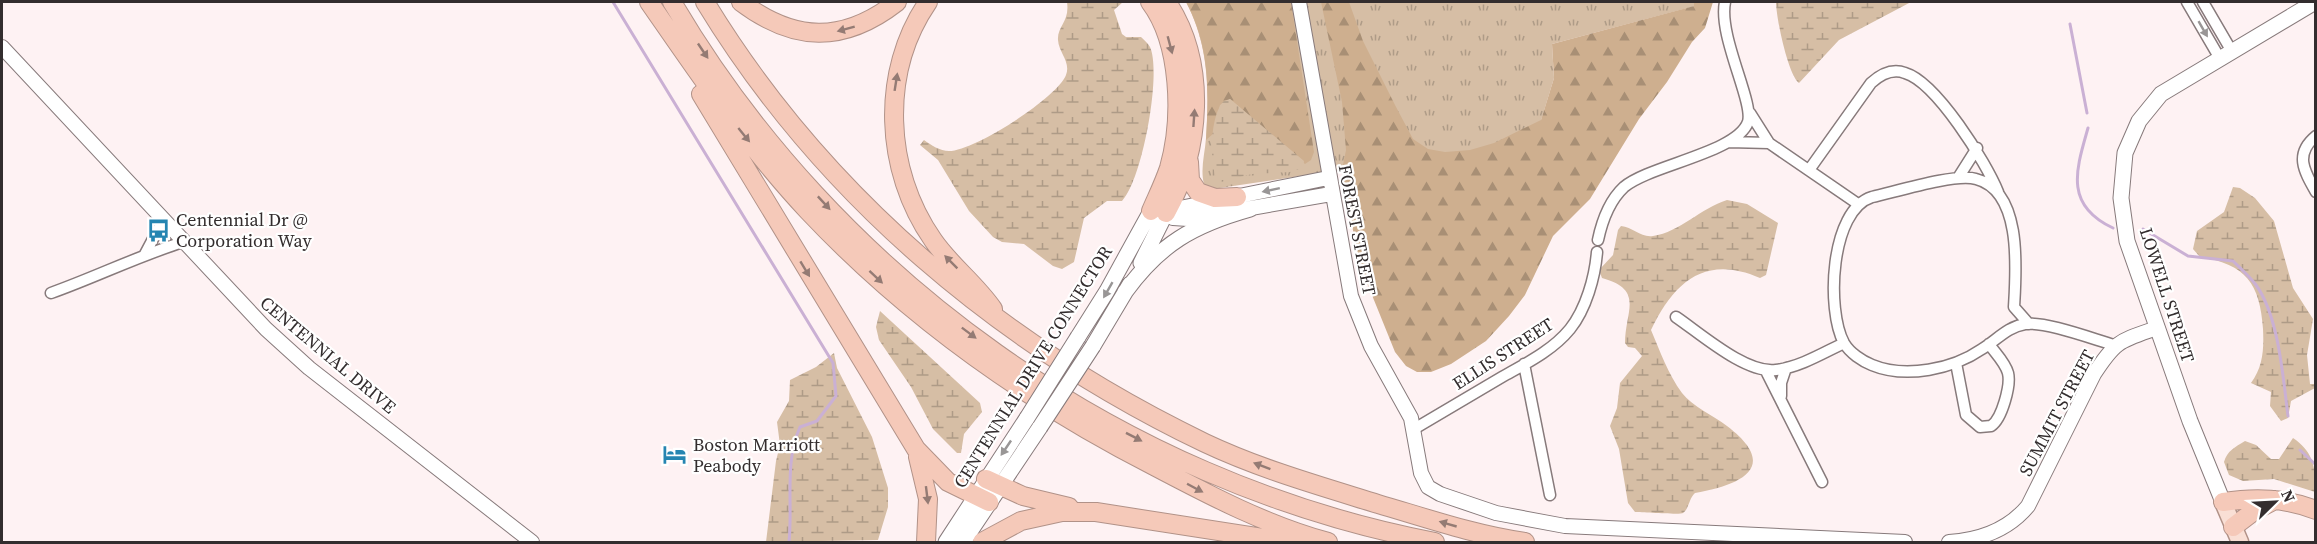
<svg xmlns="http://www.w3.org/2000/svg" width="2317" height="544" viewBox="0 0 2317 544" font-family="'Source Serif 4',serif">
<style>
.grass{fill:url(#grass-tufts)}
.forest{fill:url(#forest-firs)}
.wetland{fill:url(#wetland-marsh)}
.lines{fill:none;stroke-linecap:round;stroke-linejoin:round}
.stream{stroke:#cab0d4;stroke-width:3}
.minor-casing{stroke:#877a7b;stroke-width:13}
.tertiary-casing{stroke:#877a7b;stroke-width:16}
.secondary-casing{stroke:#877a7b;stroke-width:17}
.primary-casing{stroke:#b19288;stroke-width:19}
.motorway-casing{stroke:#b19288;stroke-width:20}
.minor{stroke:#fff;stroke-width:10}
.tertiary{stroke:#fff;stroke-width:14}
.secondary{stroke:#fff;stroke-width:15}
.primary{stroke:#f9dfd5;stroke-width:16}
.motorway{stroke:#f5c9b9;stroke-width:18}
.secondary-bridge-casing{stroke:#877a7b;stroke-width:17;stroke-linecap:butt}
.secondary-bridge{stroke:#fff;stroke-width:15}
.oneway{fill:#947b74}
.oneway2{fill:#999696}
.labels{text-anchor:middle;stroke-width:4.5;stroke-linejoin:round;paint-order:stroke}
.poi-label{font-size:18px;fill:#332d2e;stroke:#fff;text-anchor:start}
.street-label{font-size:18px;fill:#332d2e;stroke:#fff}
</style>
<defs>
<pattern id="grass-tufts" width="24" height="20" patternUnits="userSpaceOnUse" patternTransform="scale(1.5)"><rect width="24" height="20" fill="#d6bea5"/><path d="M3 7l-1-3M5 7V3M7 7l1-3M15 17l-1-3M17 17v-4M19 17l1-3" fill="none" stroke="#ae9b87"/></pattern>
<pattern id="forest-firs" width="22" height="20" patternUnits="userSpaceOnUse" patternTransform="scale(1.5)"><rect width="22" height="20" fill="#ceaf8f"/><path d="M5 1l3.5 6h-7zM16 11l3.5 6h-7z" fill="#a88f75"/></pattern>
<pattern id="wetland-marsh" width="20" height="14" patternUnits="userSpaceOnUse" patternTransform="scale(1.5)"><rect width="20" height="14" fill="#d6bea5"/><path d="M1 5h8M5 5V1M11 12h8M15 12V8" fill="none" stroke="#ae9b87"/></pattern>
</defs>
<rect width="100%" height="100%" fill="#fef2f3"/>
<path class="grass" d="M1186 2H1696L1695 6 1552 44 1554 78 1523 179 1349 211 1342 170 1213 189 1204 184C1200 169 1205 153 1206 138 1209 89 1209 46 1186 2Z"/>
<path class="forest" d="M1186 2H1291L1314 152 1311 160 1305 164 1230 99 1220 105 1214 133 1206 140C1209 91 1210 47 1186 2Z
M1321 2H1349L1363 41 1395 105 1413 139 1428 149 1445 152 1470 150 1494 143 1541 120 1554 78 1552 44 1694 6V2H1713L1705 28 1692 42 1667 82 1639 119 1590 199 1553 236 1525 295 1509 316 1486 341 1451 364 1431 372H1417L1406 366 1395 352 1359 263 1342 170 1346 150 1342 102Z"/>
<path class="wetland" d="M1067 2H1123L1114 10 1122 34 1126 37H1141C1144 40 1148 43 1150 47 1162 73 1142 181 1122 201H1107L1084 218 1074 262 1062 269 1053 266 1024 244 1002 242 993 237 969 211 938 160 920 145 924 140C931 145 940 151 949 151 974 151 1057 98 1066 75 1071 62 1059 53 1058 40 1057 26 1070 22 1067 2Z
M1776 2H1911L1839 40 1799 83C1788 75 1776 17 1776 2Z
M1230 99 1304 161 1303 168 1290 172 1252 174 1221 182 1217 180C1209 163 1210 114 1224 101Z
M2233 187 2240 188 2255 198 2274 221 2293 288 2313 319 2307 355 2310 384H2315V388L2291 401 2288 418 2281 421 2270 406 2271 392 2251 383C2263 367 2264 349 2263 329 2260 284 2246 264 2200 257L2193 249 2197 231 2224 212Z
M1727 200 1747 204 1778 223 1766 275 1760 278C1705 254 1674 282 1651 330 1660 351 1668 374 1682 393 1693 407 1713 415 1727 426 1781 467 1741 485 1695 493 1689 498 1689 509 1683 513 1681 515 1642 512 1635 512L1628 503 1619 449 1610 426 1617 408 1620 383 1642 356 1635 348 1628 347 1625 343C1625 311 1645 290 1602 278L1599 270 1613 255 1618 230 1621 226C1633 227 1641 238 1653 236 1680 232 1701 208 1727 200Z
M880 311 980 403 982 412 964 434 961 453H957L933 429 911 387 879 340 876 327Z
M834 353 837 368 872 437 888 488V507L878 540 766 542 776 461 780 445 777 422 789 401 790 380 816 367Z
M2293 438C2314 452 2316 469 2315 492L2274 479 2243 481 2229 475 2224 462C2227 451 2235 447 2245 441L2256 445 2271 459H2279Z"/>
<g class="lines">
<path class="stream" d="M613 2 833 363 836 396 817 421 800 427C784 462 793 505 789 542
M2070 24 2087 113
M2088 128C2076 170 2064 205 2113 228
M2143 229 2188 256 2233 261C2241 269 2249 276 2256 285 2279 317 2283 378 2288 416
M2300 450 2316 465"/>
<defs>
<path id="minor" d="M2187 2 2219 57
M2203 2 2231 50
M1750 113 1769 143
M2316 136C2294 154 2304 171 2316 192
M1729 142 1769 143 1858 204
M1809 170 1871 83C1881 74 1892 68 1905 73 1936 82 1986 162 1998 192
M1958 178 1977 148
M1598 240C1602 221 1609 201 1624 187 1650 165 1737 153 1748 122 1754 102 1718 36 1725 2
M145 254 163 220
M51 293C96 277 138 256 183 242
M1676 317C1701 334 1746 374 1776 370 1800 367 1823 353 1844 343
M2029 324 2014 307C2016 271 2023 191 1976 179 1955 173 1895 192 1872 197 1830 210 1826 310 1844 343 1850 353 1862 361 1872 365 1906 379 1953 369 1982 349 1997 340 2007 327 2025 324 2045 321 2093 339 2114 345
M1956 363 1966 415 1980 427 1991 426C2002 419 2011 385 2008 373 2005 362 1995 353 1989 344
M1524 364 1550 495
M1766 371 1822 482
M1781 396V383L1786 368
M1414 429C1443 412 1472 395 1502 377 1525 364 1552 351 1570 329 1586 309 1595 277 1597 252"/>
<path id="tertiary" d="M1299 2 1351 296 1371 346 1411 418 1421 473 1428 487 1440 494 1496 513 1565 526 1905 542
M2 47 266 329 309 368 532 542
M1160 212 1328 178
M1166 213 1173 218 1188 219 1331 194
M1949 542C1980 540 2008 530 2028 506L2094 374C2116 340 2120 341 2157 328"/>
<path id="secondary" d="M1141 263 1166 213
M1125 292C1160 244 1193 225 1250 209
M1078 337 1107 291 1151 211
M1093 346 1130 284
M2223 502 2190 421 2127 241 2121 198 2125 153 2139 121 2161 94 2315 2
M946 542 1027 418
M963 542 1040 427"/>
<path id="primary" d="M2223 502 2240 542"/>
<path id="motorway" d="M649 2C699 74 748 147 808 211 908 317 1025 400 1154 466 1211 496 1266 525 1328 542
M672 2C834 278 1120 482 1435 542
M705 2C823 196 1001 345 1205 443 1260 469 1320 486 1378 504 1426 518 1475 535 1525 542
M741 2C794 42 843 44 897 2
M928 2C880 72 884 170 933 240 950 265 975 283 993 309
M1150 2C1181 43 1183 119 1169 168 1164 183 1157 197 1151 211
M701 94 916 449 948 482 989 502
M1189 162 1190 180 1198 192 1215 198 1237 197
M1166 213C1201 150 1208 64 1167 2
M918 457 928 499 926 542
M986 479 1023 496 1069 507
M2223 502C2256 497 2285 498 2316 510
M2233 527 2254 511 2275 500
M982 542 1021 521 1062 512H1096L1289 542"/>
</defs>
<use href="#minor" class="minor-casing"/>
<use href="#tertiary" class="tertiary-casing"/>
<use href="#secondary" class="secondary-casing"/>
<use href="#primary" class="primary-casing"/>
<use href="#motorway" class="motorway-casing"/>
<use href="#minor" class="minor"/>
<use href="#tertiary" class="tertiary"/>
<use href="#secondary" class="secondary"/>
<use href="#primary" class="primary"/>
<use href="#motorway" class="motorway"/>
<defs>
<path id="secondary-bridge" d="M1027 418 1078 337
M1040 427 1093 346"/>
</defs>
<use href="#secondary-bridge" class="secondary-bridge-casing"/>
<use href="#secondary-bridge" class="secondary-bridge"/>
</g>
<defs><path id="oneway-solid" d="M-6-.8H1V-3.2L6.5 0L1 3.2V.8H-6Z" transform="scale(1.5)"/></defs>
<g class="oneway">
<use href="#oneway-solid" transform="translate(846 29) rotate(165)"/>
<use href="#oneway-solid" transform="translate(1170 45) rotate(75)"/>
<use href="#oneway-solid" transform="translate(703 51) rotate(56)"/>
<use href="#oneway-solid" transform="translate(896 82) rotate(-81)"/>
<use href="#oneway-solid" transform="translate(1194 118) rotate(-86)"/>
<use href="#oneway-solid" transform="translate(744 135) rotate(51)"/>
<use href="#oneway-solid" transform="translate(824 203) rotate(47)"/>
<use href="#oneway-solid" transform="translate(951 262) rotate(-135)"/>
<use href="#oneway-solid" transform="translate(805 269) rotate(59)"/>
<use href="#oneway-solid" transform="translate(876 277) rotate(43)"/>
<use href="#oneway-solid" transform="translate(969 333) rotate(37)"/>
<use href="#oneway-solid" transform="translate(1134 437) rotate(27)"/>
<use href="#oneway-solid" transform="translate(1262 466) rotate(-159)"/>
<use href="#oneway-solid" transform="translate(1195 488) rotate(28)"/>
<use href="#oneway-solid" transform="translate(927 495) rotate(83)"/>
<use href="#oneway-solid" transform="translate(1448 524) rotate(-164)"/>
</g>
<g class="oneway2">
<use href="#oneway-solid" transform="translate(2203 29) rotate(60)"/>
<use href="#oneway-solid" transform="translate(1271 190) rotate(168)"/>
<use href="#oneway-solid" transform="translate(1108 290) rotate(120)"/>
<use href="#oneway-solid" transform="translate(1006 448) rotate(124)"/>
</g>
<defs>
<symbol id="bus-bare" viewBox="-9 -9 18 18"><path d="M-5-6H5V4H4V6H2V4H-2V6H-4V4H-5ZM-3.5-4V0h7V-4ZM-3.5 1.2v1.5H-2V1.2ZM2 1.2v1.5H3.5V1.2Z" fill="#2585b1" stroke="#fff" stroke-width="2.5" paint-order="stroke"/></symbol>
<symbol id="hotel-bare" viewBox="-9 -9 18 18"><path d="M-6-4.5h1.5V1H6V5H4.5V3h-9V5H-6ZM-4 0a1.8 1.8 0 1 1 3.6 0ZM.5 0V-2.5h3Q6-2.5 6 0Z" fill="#2585b1" stroke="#fff" stroke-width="2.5" paint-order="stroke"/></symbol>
</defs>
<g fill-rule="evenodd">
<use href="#bus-bare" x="142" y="214" width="33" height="33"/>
<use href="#hotel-bare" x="658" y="438" width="33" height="33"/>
</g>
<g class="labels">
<g class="poi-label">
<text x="176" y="226">Centennial Dr @<tspan x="176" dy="21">Corporation Way</tspan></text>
<text x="693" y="451">Boston Marriott<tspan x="693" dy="21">Peabody</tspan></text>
</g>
<g class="street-label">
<text transform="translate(1357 230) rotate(79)" y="6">FOREST STREET</text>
<text transform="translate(2167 295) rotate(72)" y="6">LOWELL STREET</text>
<text transform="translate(1503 354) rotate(-33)" y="6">ELLIS STREET</text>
<text transform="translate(328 355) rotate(40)" y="6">CENTENNIAL DRIVE</text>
<text transform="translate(1033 367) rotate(-58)" y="6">CENTENNIAL DRIVE CONNECTOR</text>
<text transform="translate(2057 413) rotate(-62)" y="6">SUMMIT STREET</text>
</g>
</g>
<rect width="2317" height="544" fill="none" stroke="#332d2e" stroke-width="6"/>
<g transform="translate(2275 502) rotate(66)" stroke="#ffffff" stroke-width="4.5" paint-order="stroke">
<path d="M0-4.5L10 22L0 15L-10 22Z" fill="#332d2e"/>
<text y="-9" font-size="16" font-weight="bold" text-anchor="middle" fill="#332d2e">N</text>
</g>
</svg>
